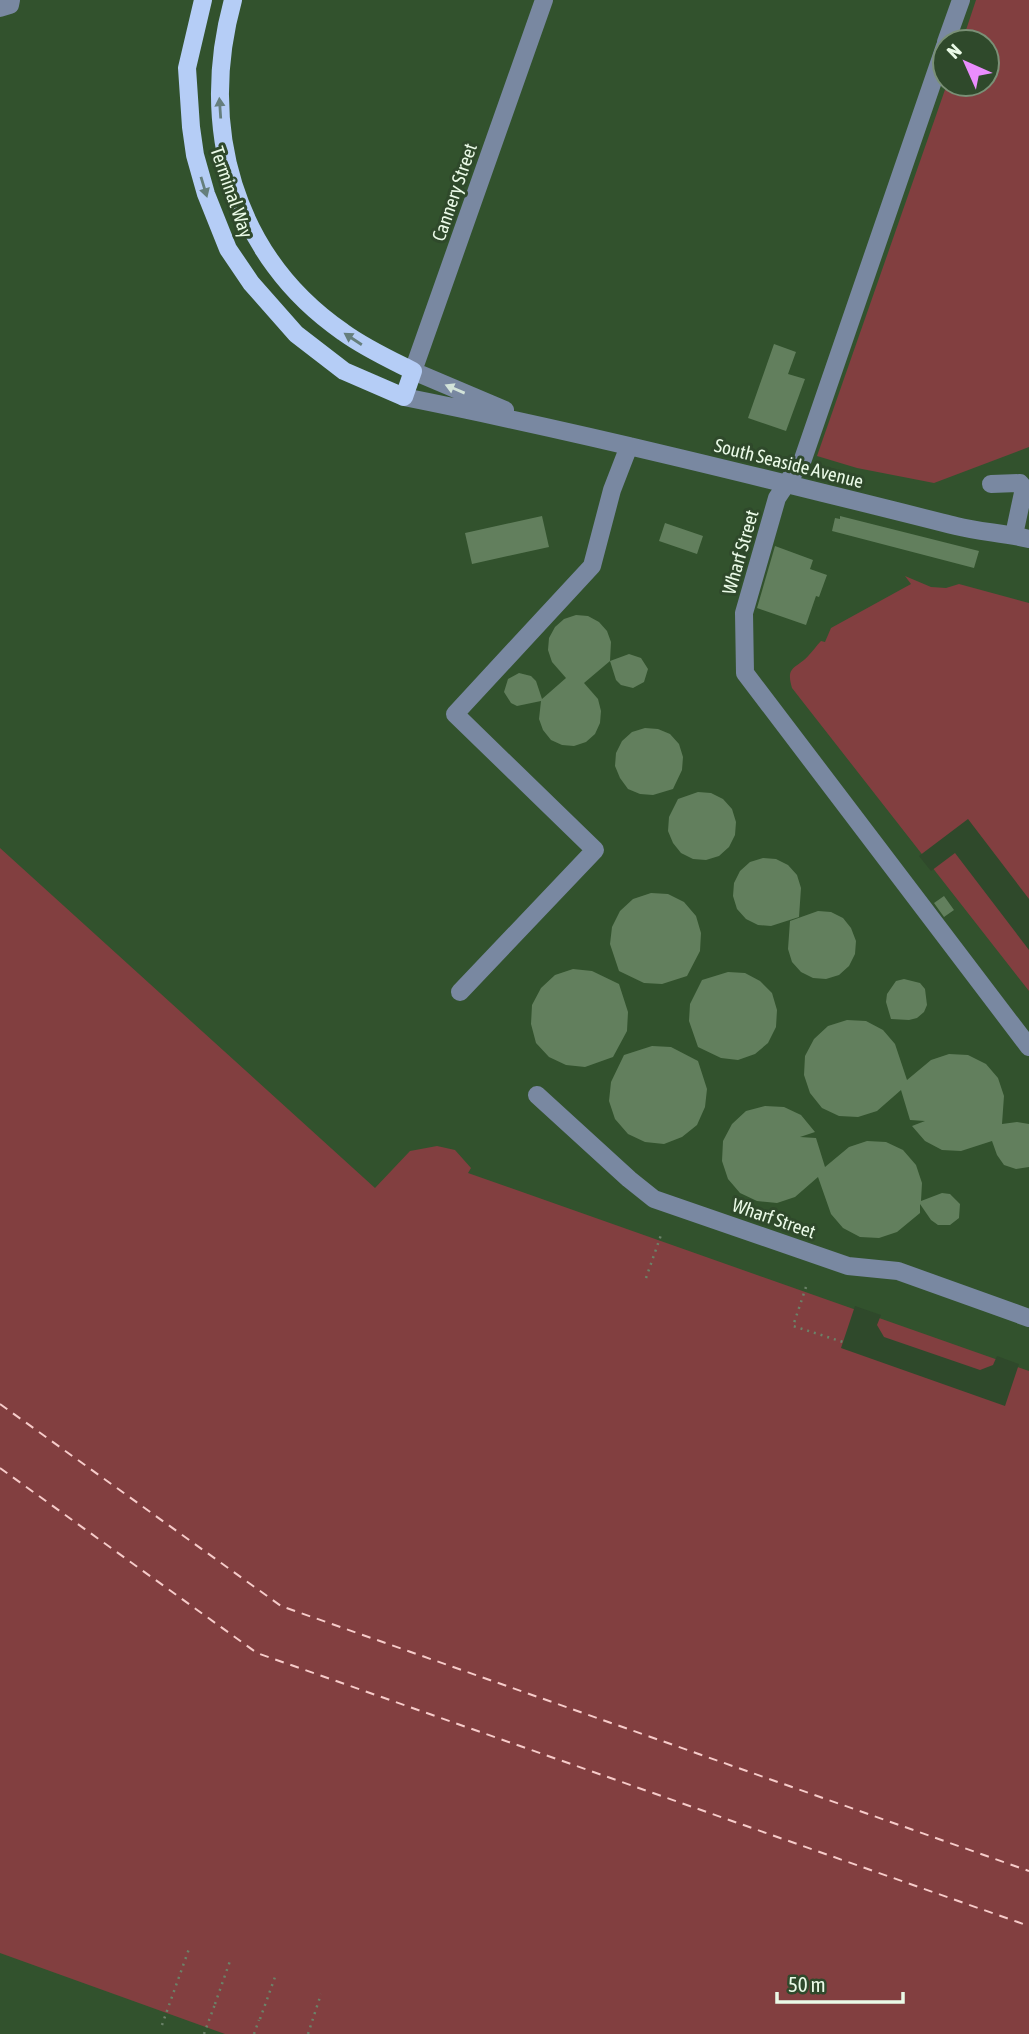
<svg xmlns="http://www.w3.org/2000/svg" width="1029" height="2034" viewBox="0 0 1029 2034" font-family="'Asap Condensed',sans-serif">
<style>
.built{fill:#32522d;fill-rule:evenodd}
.water{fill:#823f40}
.pier{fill:#2f492b}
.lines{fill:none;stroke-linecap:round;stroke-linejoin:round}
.ferry{stroke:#f6cbc9;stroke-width:2;stroke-dasharray:9 7;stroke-linecap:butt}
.building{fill:#627f5d}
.path{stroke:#6b8268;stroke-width:2.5;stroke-dasharray:2 5;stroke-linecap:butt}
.minor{stroke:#7988a1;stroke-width:18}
.major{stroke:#b5cdf6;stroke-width:18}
.oneway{fill:#657e7c}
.oneway2{fill:#d3e3d9}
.labels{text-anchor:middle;stroke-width:6;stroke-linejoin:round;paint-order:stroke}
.street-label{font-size:19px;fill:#eafae7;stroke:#2f492b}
</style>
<rect width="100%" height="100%" fill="#2f492b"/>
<path class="built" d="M0 0H1029V2034H0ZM945 42H987V84H945Z"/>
<path class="water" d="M976 0H1029V447L934 483 857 468 817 456 947 84H987V42H962Z
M905 576 931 587 946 588 959 584 1029 603V991L792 688C785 665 797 669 809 655 813 651 816 646 821 641L825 642 831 628 911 584Z
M0 848 375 1188 410 1151 437 1146 455 1150 471 1168 468 1173 1029 1371V2034H225L0 1953Z"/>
<path class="pier" d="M968 819 1029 899V950L955 853 931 871 919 856Z
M855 1306 881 1315 877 1325 884 1337 980 1370 993 1365 997 1356 1019 1364 1005 1406 841 1348Z"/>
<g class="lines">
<path class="ferry" d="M0 1404 281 1606 1029 1871
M0 1468 257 1653 1029 1926"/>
</g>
<path class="building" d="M774 344 796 352 788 374 805 379 786 431 748 418Z
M542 516 549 547 472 564 465 533Z
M840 516 979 551 974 568 832 531 835 518 840 519Z
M665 523 703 536 697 554 659 541Z
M775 546 813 560 810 569 827 575 819 597 816 596 806 625 757 608Z
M576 615 588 616 599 622 607 631 611 642 610 661 584 683 598 699 601 711 600 723 595 734 586 742 574 746 562 745 551 740 543 730 539 719 541 701 517 706 511 703 504 692 508 679 519 673 531 676 536 681 542 699 566 678 552 662 548 650 549 638 555 627 564 619Z
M629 654 641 658 648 669 644 682 633 688 621 685 616 680 610 661Z
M645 728 658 729 670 734 679 744 683 757 682 770 673 789 653 795 640 794 628 789 620 778 615 766 616 753 622 741 632 732Z
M698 792 711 793 723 799 732 809 736 822 735 835 729 847 719 856 706 860 693 859 681 853 673 843 668 831 669 817 678 799Z
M763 858 776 859 788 865 797 875 801 888 799 917 771 926 758 925 746 919 737 909 733 896 734 883 740 871 750 862Z
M651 893 668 894 684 902 696 916 701 933 700 951 687 976 662 984 644 983 619 971 610 944 612 927 620 911 633 899Z
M944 896 954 910 944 917 934 903Z
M818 911 831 912 843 918 851 928 856 941 855 954 849 966 839 975 826 979 813 978 801 972 792 962 788 949 790 921Z
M573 969 592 971 619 984 628 1012 627 1031 613 1057 585 1067 566 1065 549 1057 536 1043 531 1024 532 1005 541 988 555 975Z
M728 972 745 973 760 981 772 993 777 1010 776 1027 768 1043 755 1054 738 1060 721 1058 698 1047 689 1021 690 1004 702 980Z
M904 979 920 983 925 989 927 1005 924 1012 917 1018 909 1020 891 1019 886 1002 887 994 896 981Z
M847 1020 866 1021 883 1030 895 1044 907 1080 931 1060 949 1054 968 1055 986 1064 998 1078 1004 1096 1002 1124 1017 1122 1029 1124V1167L1016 1169 1004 1165 997 1155 992 1141 961 1151 942 1150 925 1141 912 1126 925 1121 910 1120 901 1090 877 1111 858 1117 839 1116 822 1108 810 1093 804 1075 805 1056 814 1039 828 1026Z
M652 1046 671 1047 698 1061 707 1089 705 1107 697 1125 682 1137 664 1144 645 1142 628 1134 615 1119 609 1101 611 1082 624 1055Z
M765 1106 784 1107 801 1115 815 1132 800 1137 816 1138 825 1167 849 1147 867 1141 886 1142 903 1150 916 1165 922 1183 921 1201 942 1193 950 1194 960 1204 959 1218 950 1225H938L931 1220 920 1204V1213L897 1232 879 1238 860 1237 843 1228 831 1214 818 1177 795 1197 777 1203 757 1201 740 1193 728 1179 722 1161 723 1141 732 1124 746 1111Z"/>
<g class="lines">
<path class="path" d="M646 1278 661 1235
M806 1287 793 1326 843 1342
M215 2004 230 1961
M260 2019 275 1977
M162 2025 190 1946
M204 2034 215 2004
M254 2034 259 2020
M308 2034 321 1994"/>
<path class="minor" d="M0 8 10 5 11 0
M946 42 961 0
M945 46 803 459 777 498 744 613 745 673 1029 1047
M404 397C589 434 772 480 956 526 980 532 1005 533 1029 539
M505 410 413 371 544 0
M991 484 1020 483 1024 488 1014 535
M460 992 595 850 455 714 592 566 612 490 629 446
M537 1095 629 1179 654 1199 848 1266 898 1271 1029 1318"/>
<path class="major" d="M203 0 187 68 191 127 195 155 206 194 228 249 251 283 296 334 344 371 404 397 413 371C389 359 365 348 343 332 233 256 198 126 233 0"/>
</g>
<defs><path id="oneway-solid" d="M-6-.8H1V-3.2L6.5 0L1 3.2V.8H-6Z" transform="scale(1.75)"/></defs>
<g class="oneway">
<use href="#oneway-solid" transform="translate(220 108) rotate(-94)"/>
<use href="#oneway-solid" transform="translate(204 187) rotate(73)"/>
<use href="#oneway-solid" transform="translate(353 339) rotate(-147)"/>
</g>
<use class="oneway2" href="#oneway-solid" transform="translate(455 389) rotate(-157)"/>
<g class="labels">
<g class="street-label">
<text transform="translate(232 192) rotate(71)" y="7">Terminal Way</text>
<text transform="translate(454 192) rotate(-71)" y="7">Cannery Street</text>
<text transform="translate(789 463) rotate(14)" y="7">South Seaside Avenue</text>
<text transform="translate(740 552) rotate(-74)" y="7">Wharf Street</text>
<text transform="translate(774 1218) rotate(19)" y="7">Wharf Street</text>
</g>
</g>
<g transform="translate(966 63) rotate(315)"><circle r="33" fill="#2f492b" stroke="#7a9076" stroke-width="2"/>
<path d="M0-5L12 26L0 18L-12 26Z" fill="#ea8dfd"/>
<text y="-10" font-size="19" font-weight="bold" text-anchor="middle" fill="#eafae7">N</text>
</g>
<path d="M777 1992v10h126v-10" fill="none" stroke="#eafae7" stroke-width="3.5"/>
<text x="788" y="1992" font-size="21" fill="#eafae7" stroke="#2f492b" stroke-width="5" paint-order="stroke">50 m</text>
</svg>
